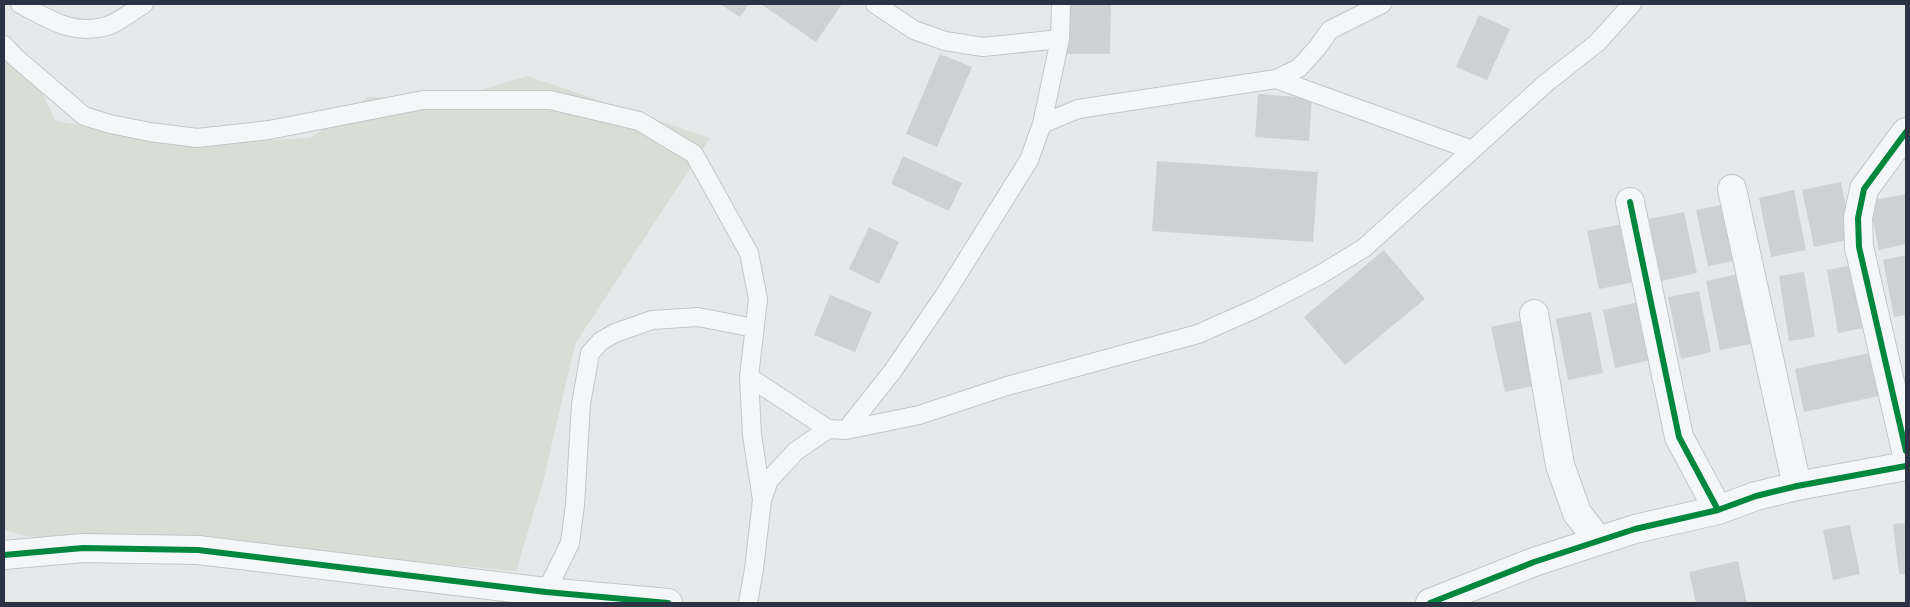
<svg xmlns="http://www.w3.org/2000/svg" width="1910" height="607" viewBox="0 0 1910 607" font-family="Jost,sans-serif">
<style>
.green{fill:#d6ded6}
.building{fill:#ced0d3}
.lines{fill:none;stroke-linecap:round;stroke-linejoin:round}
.lane-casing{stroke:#c4c6c8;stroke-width:20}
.street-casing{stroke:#c4c6c8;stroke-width:30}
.lane{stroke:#f5f6f7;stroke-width:18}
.street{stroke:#f5f6f7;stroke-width:28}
.cycleway-casing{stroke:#f4f6f9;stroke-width:9}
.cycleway{stroke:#00873e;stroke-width:6}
</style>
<rect width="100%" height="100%" fill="#e6e8ea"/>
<path class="green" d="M4 32 31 68 55 121 198 144 310 138 368 97 445 101 527 76 710 138 575 344 543 482 516 571 276 549 25 536 4 530Z"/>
<path class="building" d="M720 4H749L740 17Z
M761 4H842L816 42Z
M1063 4H1111L1110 54H1063Z
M1479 15 1510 29 1487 80 1456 67Z
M940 54 972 67 937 147 906 134Z
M1258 94 1312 98 1309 141 1255 137Z
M903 156 962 183 949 211 891 184Z
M1157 161 1318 172 1313 242 1152 231Z
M1841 182 1852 239 1814 247 1802 190Z
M1794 190 1806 250 1771 257 1759 198Z
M1906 194V244L1879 250 1869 201Z
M1732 203 1743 259 1708 266 1696 210Z
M1684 212 1697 273 1661 281 1649 219Z
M1623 224 1635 282 1599 289 1587 231Z
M869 227 899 242 879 284 849 269Z
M1384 250 1425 299 1345 365 1304 317Z
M1906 255V315L1894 317 1883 260Z
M1858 264 1869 327 1838 333 1827 270Z
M1748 272 1762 342 1720 350 1706 281Z
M1804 272 1815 337 1789 341 1779 276Z
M1699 291 1711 352 1681 359 1668 297Z
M830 295 872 312 855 352 814 335Z
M1639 302 1651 360 1615 368 1603 310Z
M1591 312 1603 373 1568 380 1556 319Z
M1528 319 1542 384 1505 392 1491 327Z
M1869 353 1879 396 1804 412 1795 369Z
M1906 523V574H1899L1893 524Z
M1850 525 1860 574 1833 580 1823 530Z
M1738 561 1747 603H1696L1689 572Z"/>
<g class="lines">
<defs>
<path id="lane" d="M20 4C49 19 73 36 107 26 120 22 133 10 144 4
M875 4 914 30 945 41 983 47 1060 39
M4 45 15 57 84 116 110 124 150 132 197 138 269 130 423 100H550L639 121 694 154 749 253 758 299 749 377 752 435 762 500
M1276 79 1472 150
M1042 124 1078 109 1276 79 1299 68 1317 48 1330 30 1382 4
M749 377 828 429
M846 430 919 415 1007 386 1198 334 1259 307 1318 276 1364 248 1546 83 1597 43 1632 4
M546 592 570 543 575 505 581 404 590 353 601 341 615 333 652 320 698 317 754 328
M748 603 754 569 762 500 769 480 796 451 828 429 846 430 892 372 946 293 1029 160 1042 124 1060 39 1061 4"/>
<path id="street" d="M1906 132 1864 189 1858 218 1859 247 1906 451
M1732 189 1797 486
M1630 202 1679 437 1718 510
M1534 314 1560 465 1577 513 1598 540
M4 555 83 548 198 550 546 592 668 603
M1430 603 1534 562 1635 529 1718 510 1756 496 1797 486 1906 466"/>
</defs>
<use href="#lane" class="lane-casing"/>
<use href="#street" class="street-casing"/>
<use href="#lane" class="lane"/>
<use href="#street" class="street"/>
<defs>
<path id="cycleway" d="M1906 132 1864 189 1858 218 1859 247 1906 451
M1630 202 1679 437 1718 510
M4 555 83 548 198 550 546 592 668 603
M1430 603 1534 562 1635 529 1718 510 1756 496 1797 486 1906 466"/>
</defs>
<use href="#cycleway" class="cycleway-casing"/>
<use href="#cycleway" class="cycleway"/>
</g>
<rect width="1910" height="607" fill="none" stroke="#2b3445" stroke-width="10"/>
</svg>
